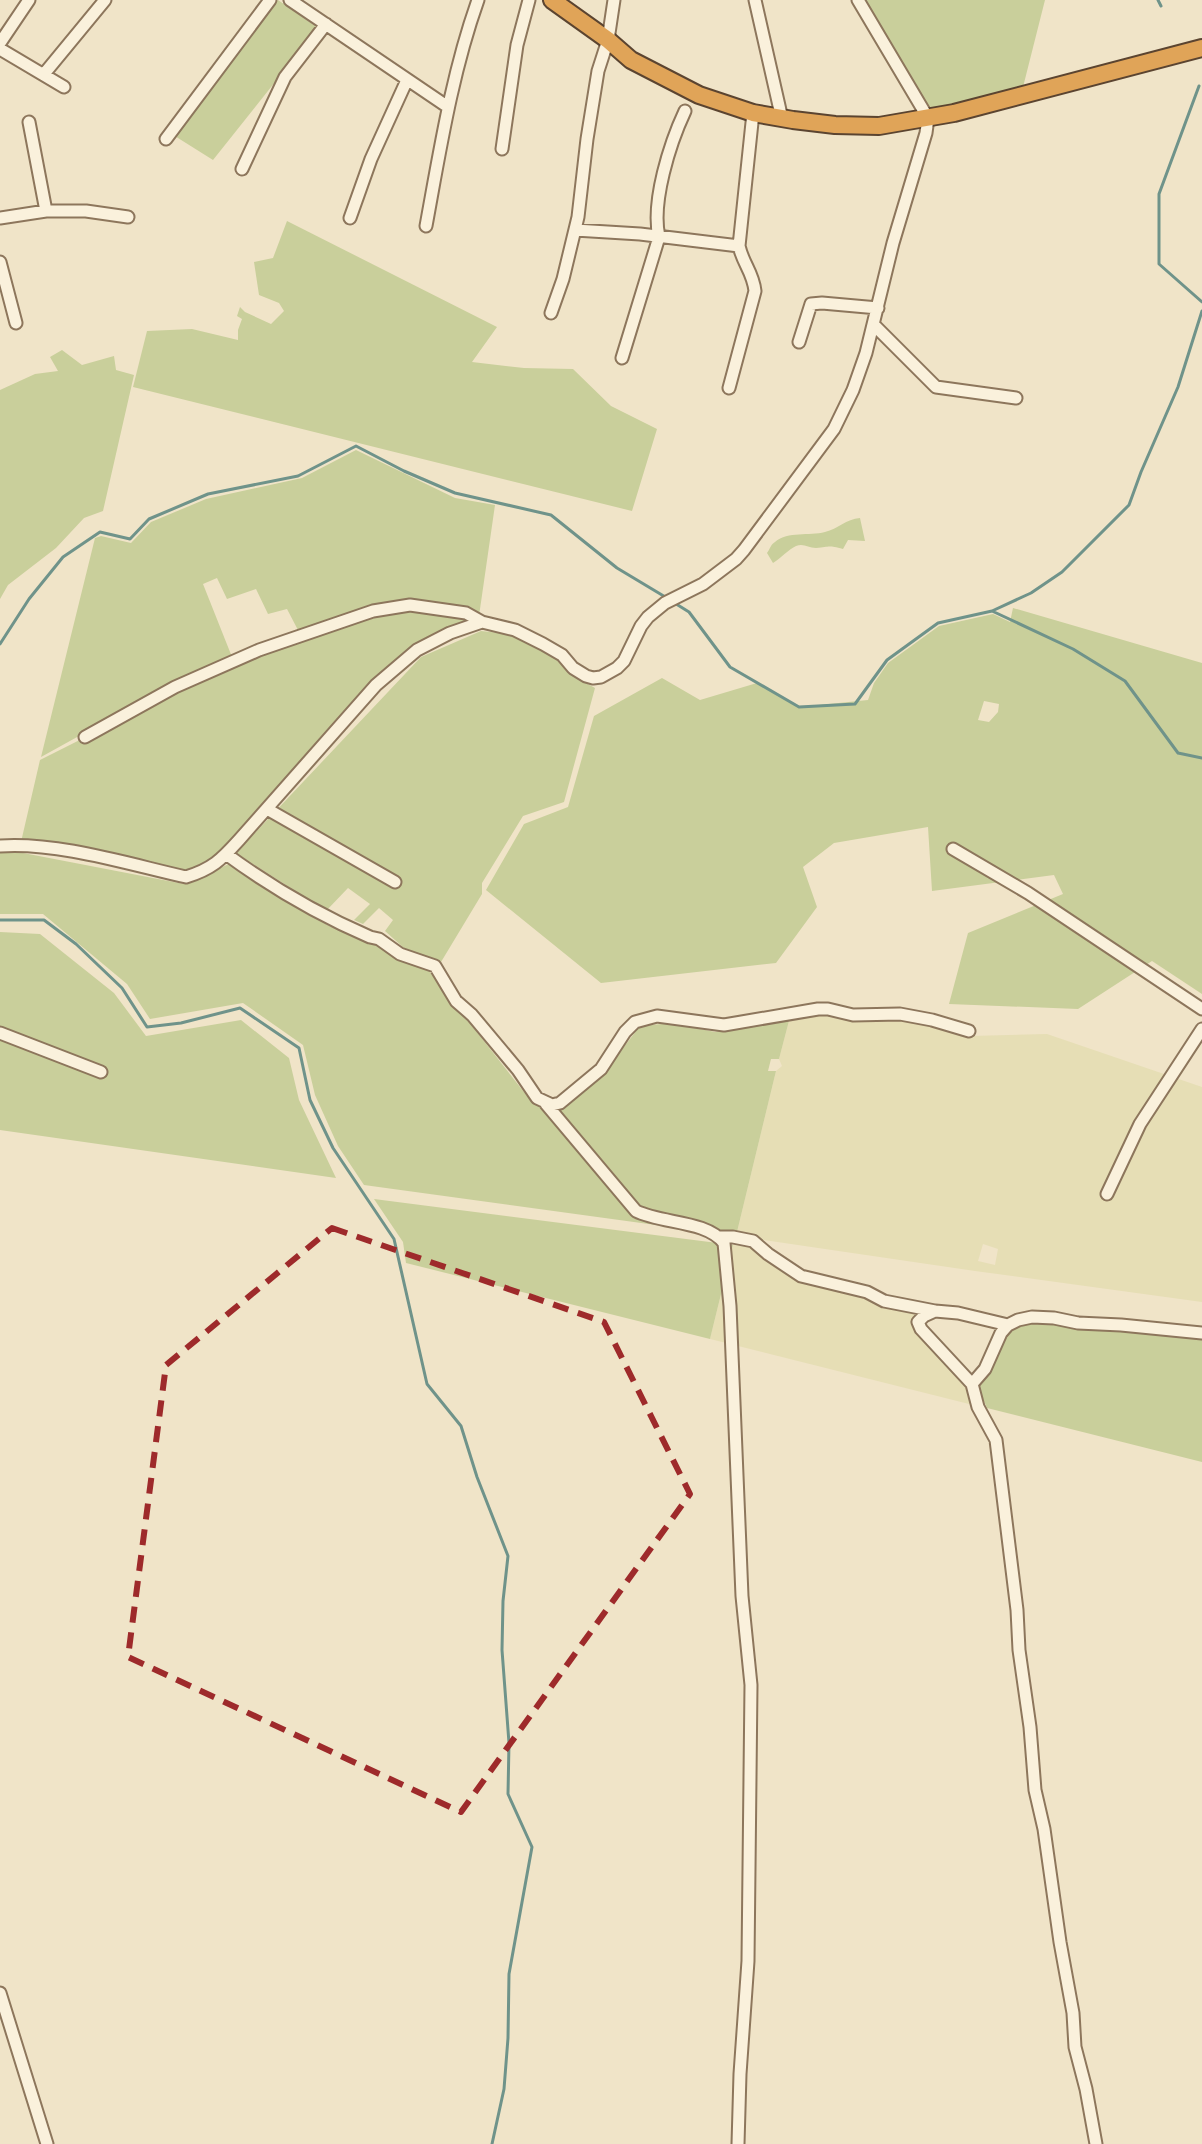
<svg xmlns="http://www.w3.org/2000/svg" width="1202" height="2144" viewBox="0 0 1202 2144" font-family="'Noto Serif',serif">
<style>
.farmland{fill:#e6deb5;fill-rule:evenodd}
.green{fill:#c9cf9b;fill-rule:evenodd}
.lines{fill:none;stroke-linecap:round;stroke-linejoin:round}
.stream{stroke:#6f938a;stroke-width:3}
.minor-casing{stroke:#8d765c;stroke-width:15}
.highway-casing{stroke:#5b4430;stroke-width:20}
.minor{stroke:#faf1dc;stroke-width:11}
.highway{stroke:#e0a458;stroke-width:16}
.marked{fill:none;stroke:#9e2a2b;stroke-width:6;stroke-dasharray:16 10;stroke-linejoin:round}
</style>
<rect width="100%" height="100%" fill="#f0e4c8"/>
<path class="farmland" d="M819 1012 901 1018 932 1024 970 1036 1047 1034 1202 1087V1302L975 1271 736 1236 776 1071 782 1066 779 1059 790 1017ZM983 1244 998 1249 995 1265 978 1261Z
M733 1245 755 1247 799 1279 925 1312 915 1322 968 1385 977 1406 710 1339Z"/>
<path class="green" d="M278 0 318 28 213 160 170 133Z
M862 0H1045L1021 95 928 118Z
M287 221 497 327 472 362 524 368 573 369 611 406 657 429 632 511 133 387 147 331 192 329 238 340V330L242 319 237 316 240 307 245 312 271 324 284 311 279 303 259 295 254 262 273 258Z
M62 350 82 365 114 356 116 370 134 375 103 511 84 518 56 548 8 585 0 599V390L35 374 58 371 50 357Z
M356 450 455 498 495 505 479 616 408 602 299 632 287 609 268 614 256 589 227 599 217 578 203 584 232 657 173 684 41 757 95 538 101 536 131 543 151 522 206 499 302 478Z
M860 518 865 541 848 540 843 549C827 545 830 547 816 548 808 548 804 543 796 546 789 549 781 558 773 563L767 553C770 549 771 544 775 542 788 531 809 536 825 532 838 529 846 519 860 518Z
M1013 608 1202 663V994L1152 961 1078 1009 949 1004 968 933 1063 894 1054 875 932 891 928 827 834 843 803 867 817 907 776 963 601 983 486 890 524 824 568 807 594 716 662 678 700 700 757 683 799 707 868 700 874 683 888 663 939 626 993 614 1010 622ZM984 701 999 704 998 712 989 722 978 720Z
M412 610 436 612 473 621 423 643 216 858 186 873 21 842 40 760 177 691 265 653 375 616Z
M481 631 510 634 559 660 568 673 595 688 564 802 523 816 482 883V894L441 962 405 949 385 931 393 920 379 908 363 924 354 920 370 904 348 888 326 911 236 853 421 657Z
M18 852 184 884 229 864 329 926 375 940 391 956 429 971 531 1101 551 1113 603 1074 640 1026 672 1023 715 1032 790 1017 779 1059H771L768 1071H776L736 1236 364 1185 338 1146 315 1095 303 1045 243 1003 150 1019 127 984 43 914H0V853Z
M0 932 40 934 114 993 146 1036 241 1020 289 1058 299 1100 336 1178 0 1130Z
M374 1199 733 1245 710 1339 406 1263 403 1242Z
M1037 1321 1075 1326 1202 1338V1462L987 1408 977 1385 1008 1331Z"/>
<g class="lines">
<path class="stream" d="M1158 0 1161 6
M1199 86 1159 194V264L1202 302
M1202 311 1178 387 1141 472 1129 505 1062 572 1031 593 992 611 1073 649 1125 681 1178 753 1202 758
M673 602 689 612 730 667 799 707 855 704 887 660 938 623 992 611
M0 644 29 599 63 557 100 532 130 539 149 519 208 494 298 476 356 446 404 471 455 493 551 515 617 568 667 598
M0 920H44L76 944 122 988 147 1027 181 1023 240 1008 299 1048 310 1100 333 1148 394 1239 427 1384 461 1426 477 1477 508 1556 503 1601 502 1650 509 1743 508 1794 532 1847 509 1974 508 2038 504 2089 492 2144"/>
<defs>
<path id="minor" d="M290 0 448 107
M755 0 782 119
M0 43 29 0
M0 49 64 87
M44 74 105 0
M29 122 46 211
M166 139 270 0
M502 149 517 45 529 0
M242 169 285 77 326 24
M0 218 46 211H86L128 217
M350 218 371 159 407 80
M426 226C440 150 452 73 478 0
M575 230 640 234 739 246
M0 262 16 323
M551 313 563 279 578 217 587 139 598 71 608 40 614 0
M874 325 936 387 1016 398
M799 342 811 304 822 303 878 308
M622 358 659 237C651 202 670 143 685 111
M729 388 755 291C753 272 743 264 739 246L753 113
M85 737 175 687 259 650 373 611 410 605 466 613 482 622 515 630 543 644 562 655 573 668 586 676 593 678 601 677 617 668 624 661 641 626 648 617 665 603 703 584 736 559 744 550 834 429 853 390 866 353 893 243 926 133 928 118 858 0
M267 809 395 882
M0 846C59 842 128 864 186 877 212 869 221 860 239 840L376 685 417 650 450 633 482 622
M953 849 1028 893 1202 1009
M226 854C271 887 319 915 370 937L379 939 400 954 435 966 456 1001 472 1015 518 1070 537 1098 552 1105 560 1103 601 1069 625 1032 635 1022 657 1016 724 1025 818 1009H828L853 1015 900 1014 932 1020 969 1031
M0 1033 101 1072
M546 1104 636 1211C662 1224 706 1220 724 1243L730 1306 742 1596 751 1685 748 1961 740 2074 738 2144
M1107 1194 1140 1124 1202 1029
M719 1237H733L753 1241 768 1254 801 1276 867 1292 884 1301 935 1311 924 1316 918 1322 921 1329 972 1384 978 1407 996 1440 1017 1610 1019 1650 1030 1727 1035 1790 1044 1829 1060 1942 1073 2013 1075 2047 1086 2089 1096 2144
M935 1311 958 1313 1008 1325
M972 1384 985 1369 1001 1333 1008 1325 1018 1320 1032 1317 1054 1318 1078 1323 1121 1325 1202 1333
M0 1993 47 2144"/>
<path id="highway" d="M552 0 608 40 631 60 699 95 753 113 793 120 835 125 879 126 954 113 1202 48"/>
</defs>
<use href="#minor" class="minor-casing"/>
<use href="#highway" class="highway-casing"/>
<use href="#minor" class="minor"/>
<use href="#highway" class="highway"/>
</g>
<path class="marked" d="M332 1228 604 1322 690 1494 461 1812 128 1657 166 1365Z"/>
</svg>
